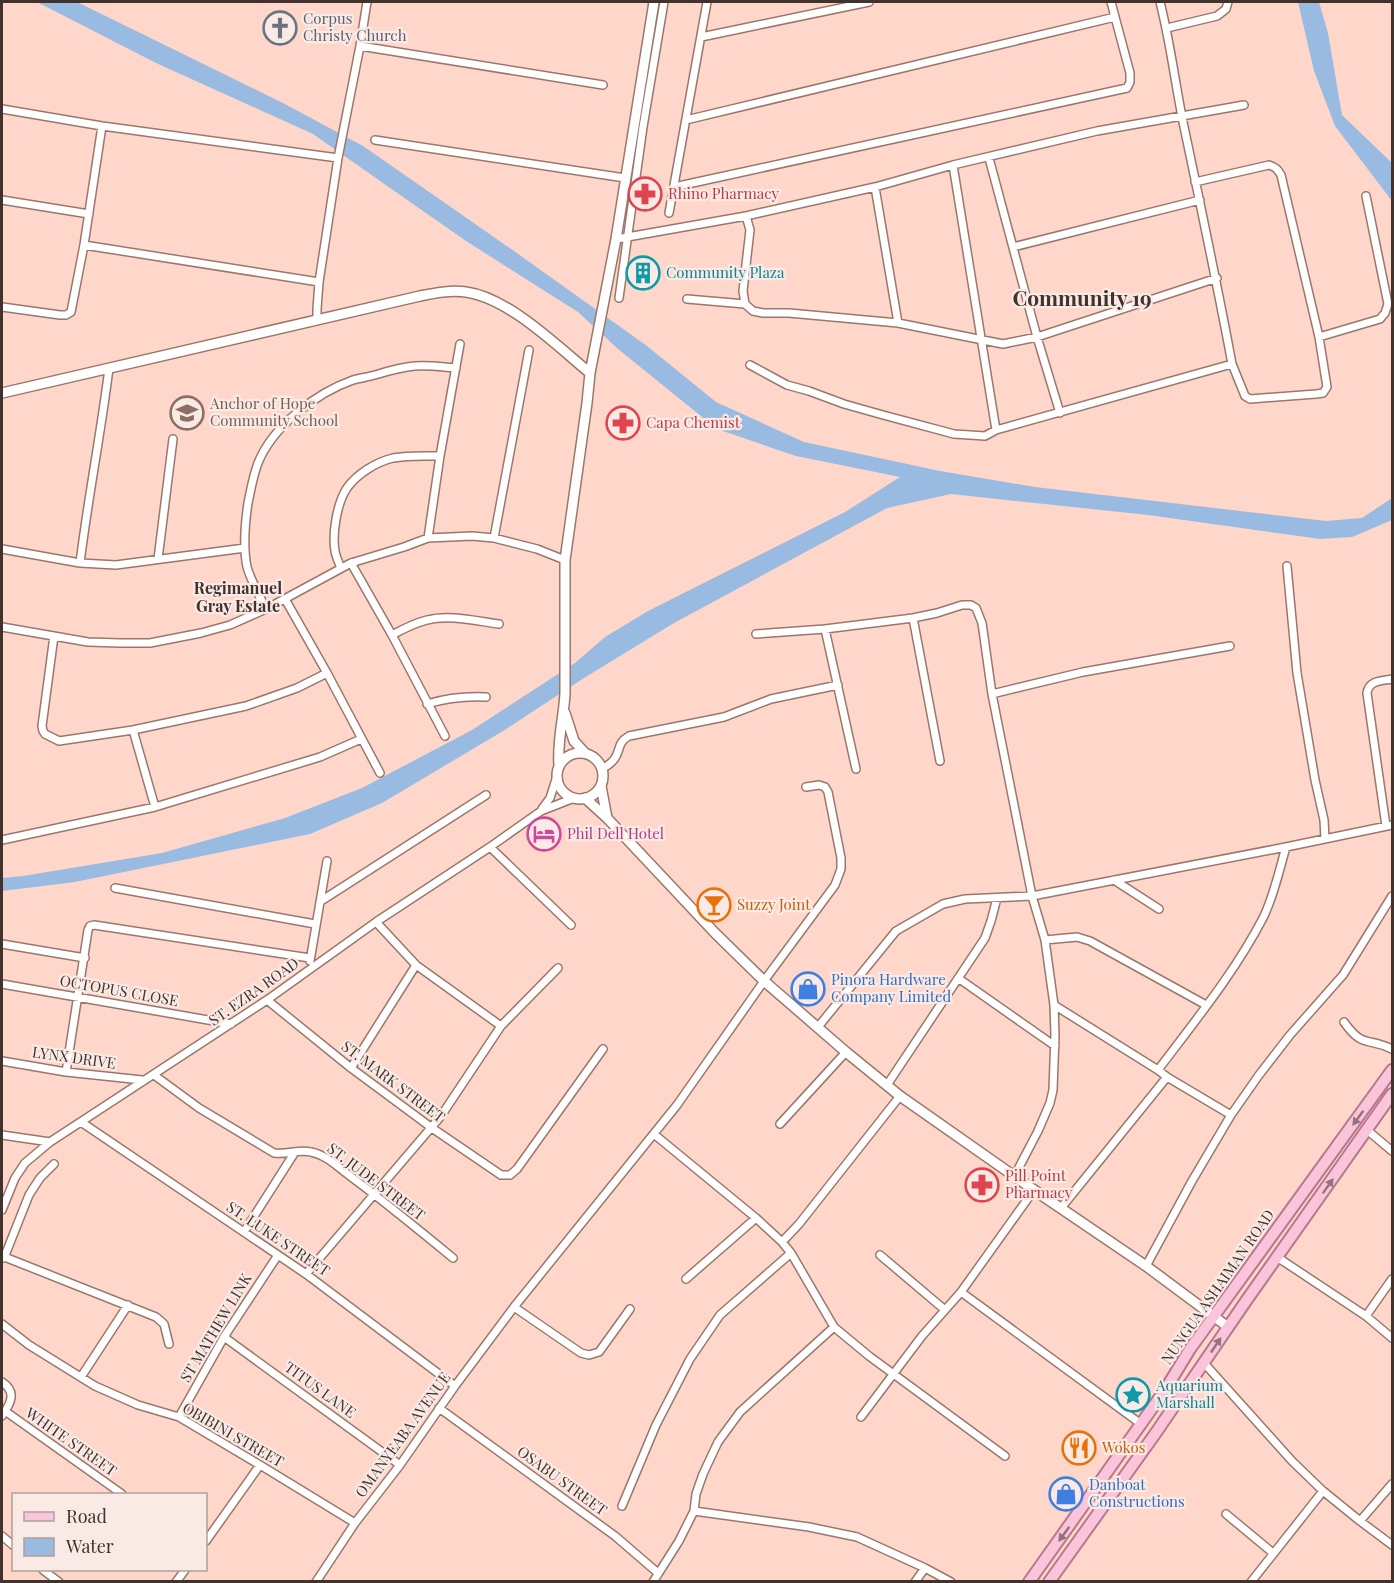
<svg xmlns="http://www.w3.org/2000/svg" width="1394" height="1583" viewBox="0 0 1394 1583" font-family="'Playfair Display',serif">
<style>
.water{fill:#9abbe1}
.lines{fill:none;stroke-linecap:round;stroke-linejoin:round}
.street-casing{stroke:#9a776b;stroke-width:10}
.secondary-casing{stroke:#9a776b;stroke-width:12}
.primary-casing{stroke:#b7788e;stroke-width:14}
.street{stroke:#fff;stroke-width:7}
.secondary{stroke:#fff;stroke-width:9}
.primary{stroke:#fac4da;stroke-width:10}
.oneway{fill:#94747b}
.labels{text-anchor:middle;stroke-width:4.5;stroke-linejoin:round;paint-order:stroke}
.worship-label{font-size:15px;fill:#5b616d;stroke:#faeae5;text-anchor:start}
.health-label{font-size:15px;fill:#be3a42;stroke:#faeae5;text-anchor:start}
.culture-label{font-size:15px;fill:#0d838f;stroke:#faeae5;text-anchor:start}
.education-label{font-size:15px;fill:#785e54;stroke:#faeae5;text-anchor:start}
.hotel-label{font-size:15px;fill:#b23c85;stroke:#faeae5;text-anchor:start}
.food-label{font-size:15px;fill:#c56008;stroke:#faeae5;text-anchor:start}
.shop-label{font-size:15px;fill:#366cbe;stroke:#faeae5;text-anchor:start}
.street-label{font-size:15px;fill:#41322d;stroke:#faeae5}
.neighbourhood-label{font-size:16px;font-weight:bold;fill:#41322d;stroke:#faeae5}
.district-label{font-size:21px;font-weight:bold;fill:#41322d;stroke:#faeae5}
</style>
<rect width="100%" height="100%" fill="#fed7ca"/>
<path class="water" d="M37 2H77L283 103 363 146 514 251 647 346 716 402 804 442 940 471 1035 487 1326 521 1362 518 1392 498V520L1352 537 1320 539 1148 515 951 494 887 508 674 623 584 678 503 731 382 803 310 834 75 882 2 891V878L23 876 162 853 285 818 362 788 472 730 575 663 605 637 648 611 845 512 900 477 796 456 717 429 618 349 578 312 466 241 313 134 156 63Z
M1298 2H1319L1328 33 1342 115 1392 163V201L1335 126 1314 71Z"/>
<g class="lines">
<defs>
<path id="street" d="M1167 28 1217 16 1226 9 1228 2
M701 37 869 2
M360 46 603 85
M2 109 102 126 338 158
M686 120 1115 17
M375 140 625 178
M989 158 1037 337 1060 413
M953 165 996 430
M1195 182 1269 165C1276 167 1278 170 1281 175L1319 337 1327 387 1323 393 1316 394 1250 399 1245 396 1232 364
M674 187 1127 88 1130 82V73L1111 2
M875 187 898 323
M2 200 89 214
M669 213 707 2
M746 216 750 230 743 291 745 304 753 311 763 313H789L898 323 1003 344 1037 337 1217 278
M616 239 746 216 875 187 953 165 1097 131 1244 105
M84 245 319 282
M1013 247 1200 200
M619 298 643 127 664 2
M687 299 745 304
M2 307 60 315H66L71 312 84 245 102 126
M317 319V309L319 282 338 158 360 46 367 2
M1319 337 1380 319 1385 313 1388 304 1366 196
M750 365 787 385 809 391 844 404 883 415 954 434 985 436 996 430 1232 364C1217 283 1200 203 1183 122 1175 82 1170 41 1160 2
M428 538 440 456 460 344
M494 538 529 350
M2 549 80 563 116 565 245 548
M158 559 173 439
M80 563C88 498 101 433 109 368
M351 563 392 635 445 736
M1287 566 1297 673 1315 780 1324 820 1325 839
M341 568C339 563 336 557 335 551 332 533 337 503 347 488 357 474 376 462 393 458 408 455 425 456 440 456
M285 599 327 673 380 773
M266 609C259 595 251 581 247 567 243 547 245 523 248 503 251 489 253 476 258 463 273 426 316 393 353 380 360 378 368 377 375 375 388 371 401 367 415 366 428 365 443 367 456 368
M913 618 940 761
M2 627 88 642 120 643H150L201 633 230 625 266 609 351 563 404 547 428 538 472 536 494 538 537 549 565 560
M825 629 856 769
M756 634 825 629 913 618 937 613 962 605H971L976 608 982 623 992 694 1032 896 1045 940 1054 1005 1055 1035 1053 1090 1050 1103 1038 1131 1014 1177
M392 635C403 629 415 623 427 620 449 614 476 621 499 624
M54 636 42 726 43 731 45 734 59 741 133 730 246 706 297 688 327 673
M992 694 1083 672 1230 646
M427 704C447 698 465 696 486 697
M133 730 155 807
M602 769C607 766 612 763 615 758 621 749 617 743 629 736L724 717 771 699 838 685
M542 809 550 798 557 776
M1386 826 1367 693C1369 680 1382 681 1392 679
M2 840 155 807 320 757 361 739
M490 847 571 925
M1114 880 1159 909
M115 888 315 924
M321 901 486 795
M376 922 416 965 501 1026
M1045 940 1077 937 1090 941 1206 1005
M2 944 85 958
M310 961 327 861
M958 978 1055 1046
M2 984 231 1024
M267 1000 351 1068 432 1128 501 1175H510L517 1169 603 1049
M1054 1005 1158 1070 1167 1077 1231 1115
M1344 1022C1363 1049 1368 1037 1392 1049
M818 1027 896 931 943 904 965 899 1032 896 1286 847 1392 825
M2 1061 66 1072 142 1080
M351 1068 416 965
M1158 1070C1195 1021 1235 972 1263 918 1274 896 1279 871 1286 847
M66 1072 88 930 90 926 94 925 310 958
M154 1075 199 1108 274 1153C287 1155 299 1149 311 1152 326 1155 338 1167 350 1176 385 1202 419 1230 453 1258
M887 1085 985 938 991 921 997 898
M81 1122 306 1274 455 1386
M780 1124 846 1052
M1367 1130 1392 1151
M2 1135 50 1142
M655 1135 756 1218 782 1242 791 1253 834 1327 869 1356 1005 1456
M1061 1208 1167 1077
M2 1210 15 1178 25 1163 50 1142 267 1000 376 922 490 847 541 811 574 798
M244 1232 295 1152
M782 1242 799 1224 900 1096
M880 1255 945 1310
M2 1256 156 1317 164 1324 169 1344
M1277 1257 1366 1316 1392 1338
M4 1258 29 1195 40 1178 54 1164
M1146 1266 1192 1181 1231 1115 1259 1075 1290 1035 1343 975 1392 896
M306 1274 441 1116 501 1026 558 968
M686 1279 756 1218
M961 1292 1141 1424
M514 1307 581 1353 589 1355 599 1352 630 1309
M1366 1316 1392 1279
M2 1324 29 1345 95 1386 138 1405 179 1417 260 1465 355 1523
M224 1337 400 1465
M1204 1363 1292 1461 1323 1491 1360 1521 1392 1545
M81 1377 128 1305
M2 1382C17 1392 11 1403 2 1416
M439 1408 615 1536 658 1573
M5 1411 122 1494
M179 1417 224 1337 278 1255
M861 1417 922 1336 961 1292 1034 1190
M622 1506 656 1425 690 1359 720 1315 791 1253
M694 1511 809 1527 857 1537 925 1568 951 1582
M1226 1514 1273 1553
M1360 1521 1392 1484
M2 1536 14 1546
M206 1541 260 1465
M43 1570 59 1582
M176 1582 185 1570
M316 1582 355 1523 400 1465 455 1386 514 1307 677 1105 764 981 835 885 841 869V858L828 792 825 787 819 785 806 787
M653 1582 679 1541 694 1511 696 1494 703 1474 718 1442 740 1412 834 1327
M915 1582 925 1568
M1251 1582 1323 1491"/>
<path id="secondary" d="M2 393 420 296C435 293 450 290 466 292 509 298 557 346 590 373
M565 713 574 741 585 753
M557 776a23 23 0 1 1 46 0a23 23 0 1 1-46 0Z
M559 765C557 740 564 717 565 693V560L587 403 590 373 616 239 654 2
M601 786 607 818
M585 798 607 818 715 933 764 981 846 1052 900 1096 1034 1190 1146 1266 1228 1327"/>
<path id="primary" d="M1029 1582 1165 1390 1190 1349 1392 1070
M1049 1582 1155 1434 1246 1301 1392 1094"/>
</defs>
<use href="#street" class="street-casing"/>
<use href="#secondary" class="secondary-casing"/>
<use href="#primary" class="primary-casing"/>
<use href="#street" class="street"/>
<use href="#secondary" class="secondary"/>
<use href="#primary" class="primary"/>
</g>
<defs><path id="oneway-solid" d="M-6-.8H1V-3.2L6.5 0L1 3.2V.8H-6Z" transform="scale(1.5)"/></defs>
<g class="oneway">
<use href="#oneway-solid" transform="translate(1358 1118) rotate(126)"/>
<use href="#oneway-solid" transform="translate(1328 1186) rotate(-55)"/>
<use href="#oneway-solid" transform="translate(1216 1345) rotate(-56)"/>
<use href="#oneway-solid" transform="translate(1064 1534) rotate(126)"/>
</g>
<defs>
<symbol id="church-ring" viewBox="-11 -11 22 22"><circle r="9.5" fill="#faeae5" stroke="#6b7280" stroke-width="1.5"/><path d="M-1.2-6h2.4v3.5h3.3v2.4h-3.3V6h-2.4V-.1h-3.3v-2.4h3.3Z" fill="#6b7280"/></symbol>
<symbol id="pharmacy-ring" viewBox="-11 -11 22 22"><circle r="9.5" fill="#faeae5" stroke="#e0444e" stroke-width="1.5"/><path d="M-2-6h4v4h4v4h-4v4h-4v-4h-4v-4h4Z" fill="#e0444e"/></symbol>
<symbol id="building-ring" viewBox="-11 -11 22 22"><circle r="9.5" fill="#faeae5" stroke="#0f9aa8" stroke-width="1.5"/><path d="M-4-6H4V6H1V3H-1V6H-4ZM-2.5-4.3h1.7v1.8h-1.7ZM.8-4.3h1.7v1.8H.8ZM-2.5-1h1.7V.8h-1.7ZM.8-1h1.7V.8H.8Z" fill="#0f9aa8"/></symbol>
<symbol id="school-ring" viewBox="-11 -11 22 22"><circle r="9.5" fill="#faeae5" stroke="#8d6e63" stroke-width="1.5"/><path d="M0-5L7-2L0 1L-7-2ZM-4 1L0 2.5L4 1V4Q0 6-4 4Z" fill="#8d6e63"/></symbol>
<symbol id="hotel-ring" viewBox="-11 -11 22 22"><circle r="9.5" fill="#faeae5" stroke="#d1479c" stroke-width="1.5"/><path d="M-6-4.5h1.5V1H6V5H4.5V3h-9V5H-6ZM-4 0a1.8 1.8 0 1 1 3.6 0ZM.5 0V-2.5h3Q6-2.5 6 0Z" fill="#d1479c"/></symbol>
<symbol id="bar-ring" viewBox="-11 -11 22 22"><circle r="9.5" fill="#faeae5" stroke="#e8710a" stroke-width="1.5"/><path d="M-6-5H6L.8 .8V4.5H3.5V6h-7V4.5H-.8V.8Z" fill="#e8710a"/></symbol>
<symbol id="shop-ring" viewBox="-11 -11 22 22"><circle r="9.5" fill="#faeae5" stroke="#3f7fe0" stroke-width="1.5"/><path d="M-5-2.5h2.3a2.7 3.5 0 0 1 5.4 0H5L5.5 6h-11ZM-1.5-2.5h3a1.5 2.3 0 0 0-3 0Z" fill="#3f7fe0"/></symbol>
<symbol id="sight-ring" viewBox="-11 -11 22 22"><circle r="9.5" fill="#faeae5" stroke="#0f9aa8" stroke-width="1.5"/><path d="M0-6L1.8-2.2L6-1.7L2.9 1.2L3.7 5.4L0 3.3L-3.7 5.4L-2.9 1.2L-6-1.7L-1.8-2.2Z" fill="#0f9aa8"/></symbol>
<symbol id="restaurant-ring" viewBox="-11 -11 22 22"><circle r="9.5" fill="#faeae5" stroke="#e8710a" stroke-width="1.5"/><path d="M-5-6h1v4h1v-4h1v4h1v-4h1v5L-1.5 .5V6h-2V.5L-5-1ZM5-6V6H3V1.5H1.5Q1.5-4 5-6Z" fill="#e8710a"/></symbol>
</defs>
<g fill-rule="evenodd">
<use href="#church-ring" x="261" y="9" width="38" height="38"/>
<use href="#pharmacy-ring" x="626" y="175" width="38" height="38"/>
<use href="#building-ring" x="624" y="254" width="38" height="38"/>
<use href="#school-ring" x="168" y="394" width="38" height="38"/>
<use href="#pharmacy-ring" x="604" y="404" width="38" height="38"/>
<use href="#hotel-ring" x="525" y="815" width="38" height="38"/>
<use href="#bar-ring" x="695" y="886" width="38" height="38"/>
<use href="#shop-ring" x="789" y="970" width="38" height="38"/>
<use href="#pharmacy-ring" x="963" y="1166" width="38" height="38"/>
<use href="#sight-ring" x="1114" y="1376" width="38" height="38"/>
<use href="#restaurant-ring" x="1060" y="1429" width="38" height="38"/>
<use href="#shop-ring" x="1047" y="1475" width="38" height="38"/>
</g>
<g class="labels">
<g class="worship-label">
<text x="303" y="24">Corpus<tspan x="303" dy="17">Christy Church</tspan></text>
</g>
<g class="health-label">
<text x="668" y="199">Rhino Pharmacy</text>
<text x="646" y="428">Capa Chemist</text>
<text x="1005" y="1181">Pill Point<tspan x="1005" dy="17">Pharmacy</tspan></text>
</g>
<g class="culture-label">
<text x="666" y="278">Community Plaza</text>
<text x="1156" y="1391">Aquarium<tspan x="1156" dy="17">Marshall</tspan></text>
</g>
<g class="education-label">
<text x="210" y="409">Anchor of Hope<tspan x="210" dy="17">Community School</tspan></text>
</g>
<g class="hotel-label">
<text x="567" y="839">Phil Dell Hotel</text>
</g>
<g class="food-label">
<text x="737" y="910">Suzzy Joint</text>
<text x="1102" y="1453">Wokos</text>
</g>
<g class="shop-label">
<text x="831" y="985">Pinora Hardware<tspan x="831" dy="17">Company Limited</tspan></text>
<text x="1089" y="1490">Danboat<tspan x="1089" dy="17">Constructions</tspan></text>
</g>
<g class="street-label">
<text transform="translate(119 991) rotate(10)" y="5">OCTOPUS CLOSE</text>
<text transform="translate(254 992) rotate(-35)" y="5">ST. EZRA ROAD</text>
<text transform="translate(74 1058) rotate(8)" y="5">LYNX DRIVE</text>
<text transform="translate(393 1082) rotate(37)" y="5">ST. MARK STREET</text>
<text transform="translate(376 1182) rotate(37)" y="5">ST. JUDE STREET</text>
<text transform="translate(278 1239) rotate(34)" y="5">ST. LUKE STREET</text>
<text transform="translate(1218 1287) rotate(-55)" y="5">NUNGUA ASHAIMAN ROAD</text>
<text transform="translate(216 1328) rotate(-59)" y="5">ST MATHEW LINK</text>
<text transform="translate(320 1390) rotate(36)" y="5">TITUS LANE</text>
<text transform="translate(233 1435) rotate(30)" y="5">OBIBINI STREET</text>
<text transform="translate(403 1435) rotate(-54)" y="5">OMANYEABA AVENUE</text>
<text transform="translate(71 1442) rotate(35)" y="5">WHITE STREET</text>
<text transform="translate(562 1481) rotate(36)" y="5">OSABU STREET</text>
</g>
<g class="neighbourhood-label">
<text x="238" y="594">Regimanuel<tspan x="238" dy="18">Gray Estate</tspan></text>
</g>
<g class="district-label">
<text x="1082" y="306">Community 19</text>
</g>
</g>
<rect width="1394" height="1583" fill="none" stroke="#41322d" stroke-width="6"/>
<rect x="12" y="1493" width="195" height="78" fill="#faeae5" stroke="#b0a09b" stroke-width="1.5"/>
<rect x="24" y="1512" width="30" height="9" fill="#fac4da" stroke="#b0a09b" stroke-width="1.5"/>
<text x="66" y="1523" font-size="18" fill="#41322d">Road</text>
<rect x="24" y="1538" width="30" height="18" fill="#9abbe1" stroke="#b0a09b" stroke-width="1.5"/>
<text x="66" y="1553" font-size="18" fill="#41322d">Water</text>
</svg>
